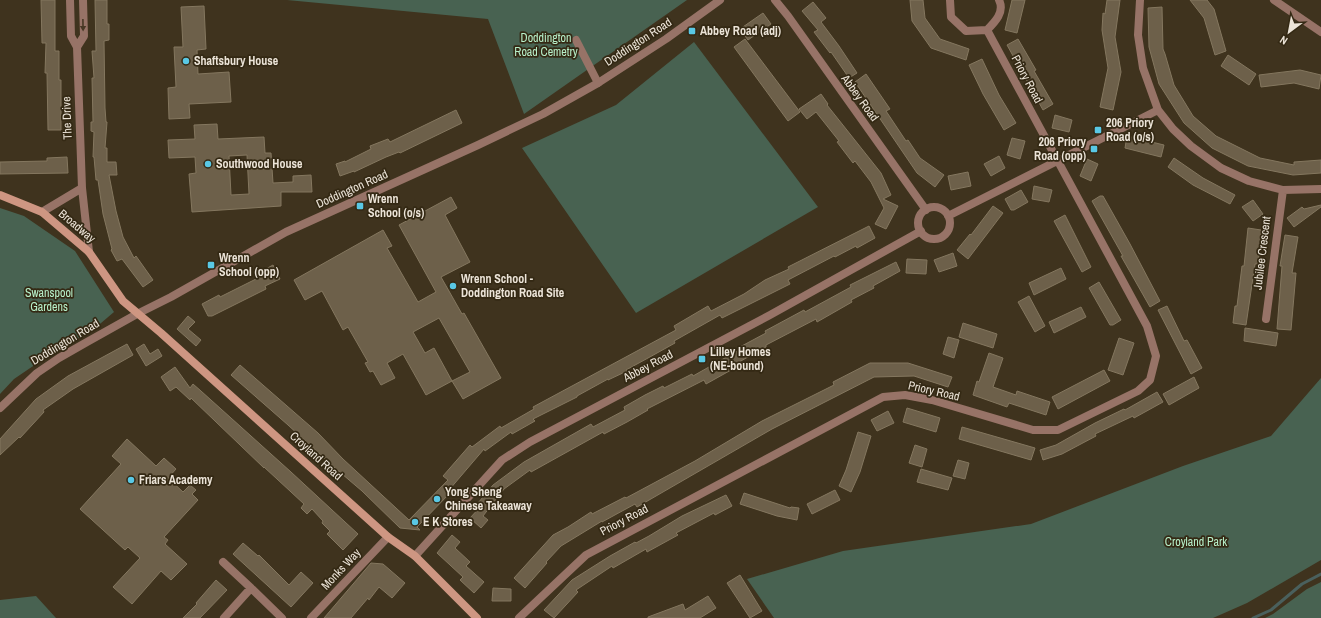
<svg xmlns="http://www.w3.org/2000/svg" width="1321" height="618" viewBox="0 0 1321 618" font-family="'Archivo Narrow',sans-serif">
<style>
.green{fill:#486251}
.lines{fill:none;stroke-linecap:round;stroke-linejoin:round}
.stream{stroke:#4a605d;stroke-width:3}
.building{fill:#6d604a;stroke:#84775f;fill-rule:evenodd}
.minor{stroke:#977367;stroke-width:8}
.tertiary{stroke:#977367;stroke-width:8}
.secondary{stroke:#ce9682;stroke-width:8}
.oneway{fill:#483825}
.poi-dot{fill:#59c8e5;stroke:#342914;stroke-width:1.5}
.labels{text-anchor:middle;stroke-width:3.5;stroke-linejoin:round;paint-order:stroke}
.poi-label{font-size:12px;font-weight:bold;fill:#ece4d8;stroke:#342914;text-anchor:start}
.park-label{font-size:12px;fill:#b7f0ca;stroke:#342914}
.street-label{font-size:12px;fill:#ece4d8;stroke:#342914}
</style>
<rect width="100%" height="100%" fill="#3f331e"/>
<path class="green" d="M287 0H687L524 114 488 19Z
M694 42 818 207 636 313 522 148 616 105Z
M0 208 24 216 75 251 114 312 94 329 42 360 14 379 0 394Z
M1321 378V560L1247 603 1213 618H774L747 579 843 551 1031 524 1183 466 1271 436Z
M1321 582V618H1265L1273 614 1307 589Z
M36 596 56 618H0V600Z"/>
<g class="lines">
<path class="stream" d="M1253 618 1271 610 1302 584 1321 574"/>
</g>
<path class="building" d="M41 0H55V51H59V80H61V130H48L47 73H45L46 43H42Z
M95 0H107V24H109V40L104 41 105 108 106 122H107L105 148H107V162H116L117 175H109L116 211 123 237 134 258 136 256 153 280 143 287 122 259 117 261 111 250 112 249 103 214 98 180H96L94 157H93L94 132 91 131V122H93L92 78H94L92 51H96Z
M910 0H923L925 18 940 39 969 49 966 60 931 48 912 21Z
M1012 0H1025L1017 33 1005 30Z
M1107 0H1120L1115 37 1121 72 1113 110 1100 107 1108 68 1102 30 1103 13 1105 14Z
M1190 0H1207L1214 9 1226 51 1215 55 1204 18Z
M813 2 826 18 821 22 839 46 857 73 849 78 831 52 830 53 814 32 818 30 802 11Z
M204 6 206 49 197 50 198 74 229 72 231 102 189 104 190 118 169 119 168 88 176 87 174 47H183L181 7Z
M1162 7 1163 49 1165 54 1174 85 1193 116 1216 136 1260 158 1294 165V162L1321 160V173L1293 175 1248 166 1212 148 1184 123 1159 84 1149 47 1148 8Z
M763 13 771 24 748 40 740 29Z
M745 39 800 112 788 121 734 47Z
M1018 39 1036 70 1034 71 1053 104 1043 110 1007 45Z
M1228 55 1256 74 1249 85 1221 66Z
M982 59 999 95 1016 123 1004 130 983 94 969 65Z
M1300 70 1321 75 1319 89 1294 83 1261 87 1259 75Z
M866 74 890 109 886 111 906 141 908 140 920 158 944 175 935 187 917 173 855 82Z
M821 94 828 104 827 105 881 173 891 195 883 199 898 206 886 229 875 224 884 208 871 182 855 161 853 163 837 142 839 141 816 112 807 119 799 109Z
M456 110 462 123 400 153 399 152 386 157 354 172V171L340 176 336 164 345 161V162L371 149 370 146 388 139 390 142Z
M1055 115 1072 120 1069 132 1052 128Z
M217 124 218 139 264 137 265 153H271L273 183 293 182V176L311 175 312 192H281V206L192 212 189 174 196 173 195 157 169 158 168 140 195 139 194 125ZM247 155 249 194 231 195 229 156Z
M1127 136 1164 145 1161 157 1125 148Z
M1012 138 1025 141 1020 159 1007 155Z
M999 156 1005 168 991 176 984 164Z
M67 157 68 173 0 174V162L47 161V158Z
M1174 158 1203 178 1235 195 1230 204 1193 185 1168 167Z
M1087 159 1098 164 1091 181 1080 176Z
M968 172 971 186 951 190 948 176Z
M1034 186 1052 190 1049 202 1032 199Z
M1021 190 1028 202 1014 210H1011L1005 199Z
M1100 196H1103L1130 244 1160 301 1150 307 1129 270 1121 256H1123L1092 201Z
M451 197 457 208 445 215 470 262 441 277 462 314 464 313 501 378 463 399 452 381 426 395 403 354 387 363 395 378 381 385 373 371 370 372 365 363 368 362 348 327 343 330 322 291 305 300 294 280 383 230 392 246 387 248 418 302 436 292 399 225ZM439 318 470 372 452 381 434 348 425 353 413 332Z
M1253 200 1263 214 1253 221 1242 207Z
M1321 205V207L1294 227 1287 218 1302 207 1304 209Z
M993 206 1003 213 968 259 957 250 970 234 971 235Z
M1065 215 1091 267 1082 272 1054 221Z
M869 226 875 238 857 248 856 246 835 257 834 256 788 280 790 284 722 318 720 315 674 341 675 343 648 358 626 370 627 371 608 380V379L577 396V397L533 419 535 421 512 434 511 432 485 451 484 449 449 490 451 492 417 527 420 530 400 528 362 491 335 468 288 425 231 375 240 365 318 433 343 459 409 520 448 480 443 476 470 445 472 447 500 426 501 428 534 409 533 407 676 330 674 326 708 306 711 311 744 294 765 280 789 269 788 267Z
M1248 228 1261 230V234L1258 264H1255L1246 325 1233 323 1235 306H1237L1242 266H1244Z
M1285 235 1298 237 1292 273H1296L1291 330 1277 329 1282 266H1280Z
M953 253 957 266 939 272 934 260Z
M907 259 927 260 926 274 906 273Z
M896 262 900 271 873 286 874 288 851 300 852 302 817 322 816 319 766 345V347L739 362 740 365 706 384 704 380 647 409 648 410 627 422 604 434 603 432 531 472 530 470 504 489 483 516 488 520 481 528 470 518 481 506 478 503 493 485 524 462 591 424 593 427 625 410 624 407 645 395 663 386 664 388 692 374 693 376 739 350 738 348 766 333 765 331 804 310 805 312 851 287 850 285Z
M273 265 280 279 265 286 266 289 212 316H208L202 304 219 295 220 297 266 274 264 270Z
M1061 268 1066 279 1034 295 1029 283Z
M1099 282 1121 320 1113 325H1110L1089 288Z
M1029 296 1045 326 1035 332 1018 302Z
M1167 306 1184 341 1187 340 1202 368 1191 374 1158 310Z
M1081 307 1086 317 1054 333 1049 322Z
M188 316 195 322 188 329 201 340 196 346 177 329Z
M963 323 997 334 993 348 959 337Z
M1245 328 1278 333 1276 346 1244 341Z
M948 337 959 340 954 358 943 354Z
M1119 338 1134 343 1123 375 1108 370Z
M127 344 133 355 73 389 43 410 44 412 20 438 19 437 0 455V439L36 399 68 376Z
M144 344 150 354 158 349 162 356 146 366 136 349Z
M989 353 1003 358 993 387 1016 395 1017 391 1050 402 1046 415 1009 403 1007 407 973 395 977 381 979 382Z
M870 363H908L952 377 948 387 914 376 874 377 772 429 637 507 635 504 602 522V521L561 546 546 562 547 563 525 588 514 578 553 535 568 527 591 512 592 514 625 497 626 498 695 461 762 421 834 385 833 382Z
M175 367 190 388 193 384 201 391 291 472 358 534 343 550 327 534 330 531 322 523 323 521 312 509 307 514 301 508 304 504 264 467V468L191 398 190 400 176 387 170 391 161 377Z
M1104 370 1110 381 1058 409 1052 397Z
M1194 377 1199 388 1169 405 1163 394Z
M1157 392 1163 402 1134 418 1133 416 1095 434 1096 436 1062 454 1043 460 1040 450 1056 445 1095 423 1124 409 1125 410Z
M907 408 940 418 936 432 903 422Z
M888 411 894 423 877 431 871 420Z
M962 427 1035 448 1031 460 959 439Z
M858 432 871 436 860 472 851 492 839 486 846 470Z
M127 439 156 466 164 458 176 469 168 478 183 492 190 485 196 490 192 494 198 500 164 537 168 540 165 544 187 564 171 580 161 571 132 604 113 587 140 558 128 547 125 550 80 509 121 464 112 456Z
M915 445 927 449 922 467 909 463Z
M958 460 969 463 965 479 953 476Z
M921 469 952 478 948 490 917 482Z
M835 490 840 500 812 514 807 504Z
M744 493 790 508 791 507 799 508 797 520 777 516 740 504Z
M726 495 732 506 715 515 714 513 676 533 678 535 647 552 646 549 613 568 612 566 576 590 578 592 554 618 544 610 572 580 610 556 635 542 636 543 649 536 682 516Z
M452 535 460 542 455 548 470 562 466 566 484 582 474 593 460 580 463 577 437 553Z
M243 543 258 556 259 555 289 585 301 572 313 583 291 607 233 554Z
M371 563 383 564 405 583 392 598 379 587 369 600 368 598 351 618H324Z
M740 575 762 611 750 618 727 583Z
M216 580 227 590 200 618H183L197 604 196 603Z
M493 588 511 589V601H492Z
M708 596 716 608 700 618H648V617L683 604 685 610Z"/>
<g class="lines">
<path class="minor" d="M775 0 788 16 926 210
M950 0 951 17 966 31 987 30C995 22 1005 12 999 0
M1140 0 1138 35 1143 68 1158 110 1173 129 1191 146 1221 168 1249 181 1283 190 1321 189
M576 40 598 83
M77 47 84 36 83 0
M82 188 89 252
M918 223a16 16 0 1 1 32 0a16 16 0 1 1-32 0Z
M42 212 82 188 77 47 71 36 70 0
M948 216 1158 110
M1266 319 1283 190
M415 556 502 460 530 442 770 315 921 231
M223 562 251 588
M224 618 251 588 282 618
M311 618 388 537
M519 618 586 555 883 397 905 395 932 400 1033 430H1058L1138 391 1150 380 1156 356 1147 326 987 30"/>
<path class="tertiary" d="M1274 0 1321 32
M0 408 37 373 59 358 87 342 137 314 171 297 286 232 478 145 543 114 598 83 666 39 720 0"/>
<path class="secondary" d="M0 195 42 212 89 252 123 301 161 333 388 537 415 556 477 618"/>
</g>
<defs><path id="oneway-solid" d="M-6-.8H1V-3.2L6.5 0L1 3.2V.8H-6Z"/></defs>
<use class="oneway" href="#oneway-solid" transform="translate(83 25) rotate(89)"/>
<g class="poi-dot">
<rect x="688" y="27" width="8" height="8" rx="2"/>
<circle cx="186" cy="61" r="4"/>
<rect x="1094" y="126" width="8" height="8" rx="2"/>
<rect x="1090" y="145" width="8" height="8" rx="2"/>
<circle cx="208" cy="164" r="4"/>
<rect x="356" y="202" width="8" height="8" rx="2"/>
<rect x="207" y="261" width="8" height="8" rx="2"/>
<circle cx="453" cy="286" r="4"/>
<rect x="698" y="355" width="8" height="8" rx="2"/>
<circle cx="131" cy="480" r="4"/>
<circle cx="437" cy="499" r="4"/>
<circle cx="415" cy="522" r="4"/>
</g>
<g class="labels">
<g class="poi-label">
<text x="700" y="35">Abbey Road (adj)</text>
<text x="194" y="65">Shaftsbury House</text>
<text x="1106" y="127">206 Priory<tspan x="1106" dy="14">Road (o/s)</tspan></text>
<text x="1086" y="146" text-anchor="end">206 Priory<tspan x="1086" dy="14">Road (opp)</tspan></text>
<text x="216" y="168">Southwood House</text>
<text x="368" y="203">Wrenn<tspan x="368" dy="14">School (o/s)</tspan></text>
<text x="219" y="262">Wrenn<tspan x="219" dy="14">School (opp)</tspan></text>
<text x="461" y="283">Wrenn School -<tspan x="461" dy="14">Doddington Road Site</tspan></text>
<text x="710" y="356">Lilley Homes<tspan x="710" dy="14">(NE-bound)</tspan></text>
<text x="139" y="484">Friars Academy</text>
<text x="445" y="496">Yong Sheng<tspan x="445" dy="14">Chinese Takeaway</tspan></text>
<text x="423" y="526">E K Stores</text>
</g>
<g class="park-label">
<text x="546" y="42">Doddington<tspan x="546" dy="14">Road Cemetry</tspan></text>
<text x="49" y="297">Swanspool<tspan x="49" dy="14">Gardens</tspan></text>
<text x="1196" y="546">Croyland Park</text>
</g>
<g class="street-label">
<text transform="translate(638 42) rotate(-33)" y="4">Doddington Road</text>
<text transform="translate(1027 79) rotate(62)" y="4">Priory Road</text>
<text transform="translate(860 98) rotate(54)" y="4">Abbey Road</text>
<text transform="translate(67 118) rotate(-92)" y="4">The Drive</text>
<text transform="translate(352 189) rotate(-24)" y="4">Doddington Road</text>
<text transform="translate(77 226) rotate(40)" y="4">Broadway</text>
<text transform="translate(1262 253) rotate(-83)" y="4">Jubilee Crescent</text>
<text transform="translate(65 342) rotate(-31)" y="4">Doddington Road</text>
<text transform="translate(648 366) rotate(-28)" y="4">Abbey Road</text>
<text transform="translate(934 391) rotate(13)" y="4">Priory Road</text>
<text transform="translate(316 456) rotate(42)" y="4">Croyland Road</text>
<text transform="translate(624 520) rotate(-28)" y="4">Priory Road</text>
<text transform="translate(341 569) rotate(-47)" y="4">Monks Way</text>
</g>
</g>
<g transform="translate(1289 32) rotate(212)" stroke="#342914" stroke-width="3" paint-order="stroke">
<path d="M0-3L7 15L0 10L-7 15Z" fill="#ece4d8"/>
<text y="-6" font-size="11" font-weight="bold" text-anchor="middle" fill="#ece4d8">N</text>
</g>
</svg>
